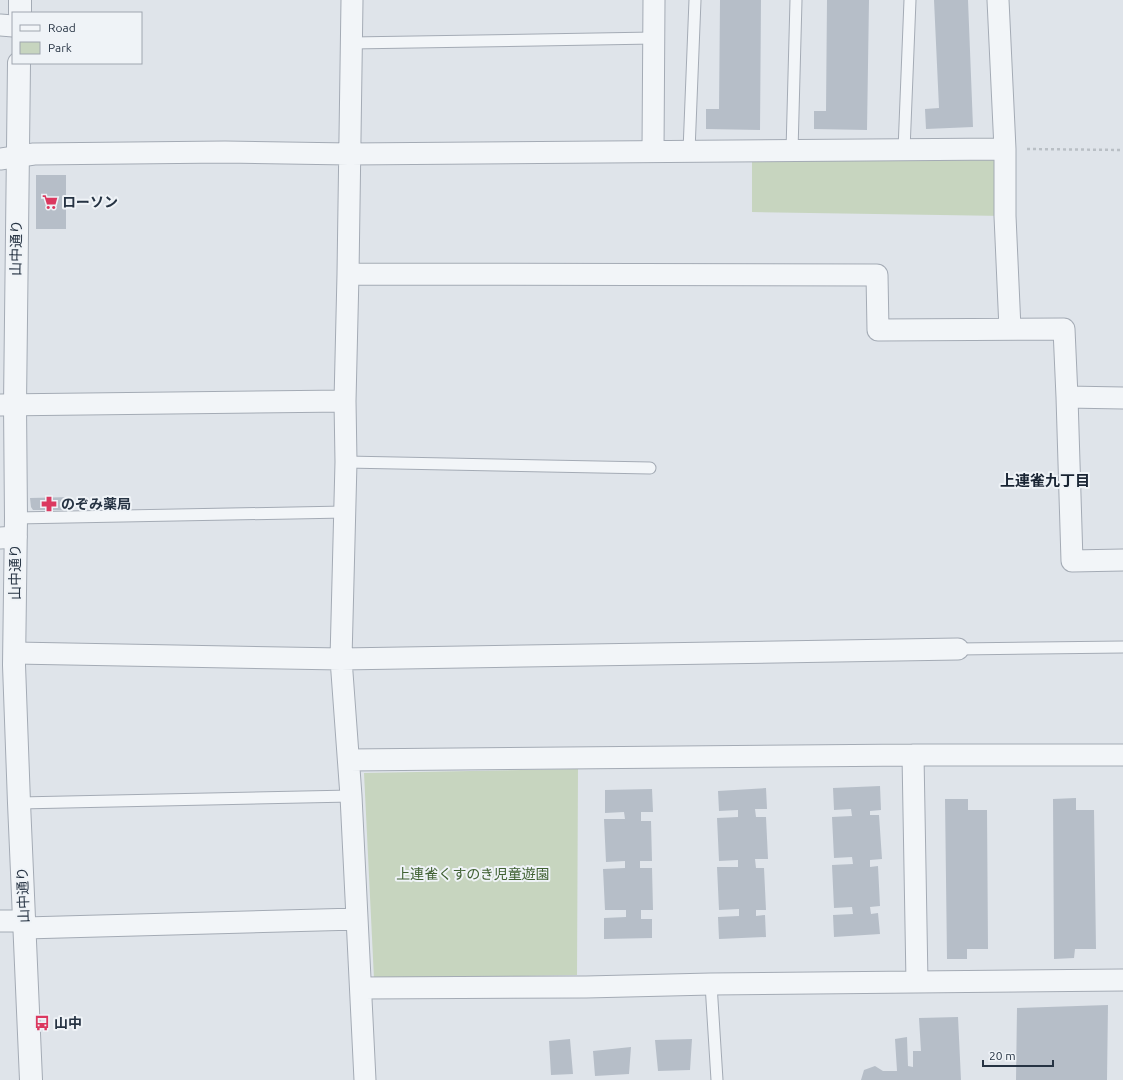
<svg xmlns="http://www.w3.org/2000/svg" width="1123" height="1080" viewBox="0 0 1123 1080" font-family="Ubuntu,'Noto Sans JP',sans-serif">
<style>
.green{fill:#c7d5bf}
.building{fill:#b6bec8}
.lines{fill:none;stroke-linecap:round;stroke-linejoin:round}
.service-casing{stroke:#a4abb5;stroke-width:13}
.minor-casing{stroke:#a4abb5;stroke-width:23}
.tertiary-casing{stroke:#a4abb5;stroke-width:24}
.path{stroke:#b9bfc5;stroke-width:2.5;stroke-dasharray:3 3;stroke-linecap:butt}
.service{stroke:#f2f5f8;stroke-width:11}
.minor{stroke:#f2f5f8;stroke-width:21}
.tertiary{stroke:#f2f5f8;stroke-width:22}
.labels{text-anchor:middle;stroke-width:4;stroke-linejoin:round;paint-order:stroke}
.poi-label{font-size:14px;font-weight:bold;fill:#263343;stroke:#eff3f7;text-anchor:start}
.street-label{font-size:14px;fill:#263343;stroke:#eff3f7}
.park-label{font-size:14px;fill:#3f6032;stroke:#eff3f7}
.neighbourhood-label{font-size:15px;font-weight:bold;fill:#192433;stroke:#eff3f7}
</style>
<rect width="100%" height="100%" fill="#dfe4ea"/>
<path class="green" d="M1005 149V216L752 212V151Z
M578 769 577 975 374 979 364 773Z"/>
<path class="building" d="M720 0H761L760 130 706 129V109H719Z
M827 0H869L867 130 814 129V111H826Z
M934 0H968L973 127 926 129 925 109 939 108Z
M36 175H66V229H36Z
M72 497 71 502H68V510H33L31 507 30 498Z
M880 786 881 810 870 811V815H879L882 859 870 860V867L878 866 880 906 870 907 871 914 878 913 880 934 834 937 833 915 853 914 852 907 834 908 832 865 853 864 852 857 834 858 832 817 852 816 851 809 834 810 833 788Z
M766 788 767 809H755L756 817H766L768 859H755L756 868H764L766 910H756V916L765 915 766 937 719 939 718 917 739 916V909L719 910 717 867H738V860L719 861 717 818 738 817V810L719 811 718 791Z
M652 789 653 812H641V821H651L652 861H640V868H652L653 910H641V919H652V938L604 939V918L626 917V910H605L603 869 625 868V861L606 862 604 819H625L624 812 605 813V790Z
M1076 798V810H1094L1096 949H1075L1074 958 1054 959 1053 799Z
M945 799H968V810H987L988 949H967V959H947Z
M1108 1005 1107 1080H1016L1017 1008Z
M958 1017 961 1080H861L864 1070 875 1066 883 1071H897L895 1039 907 1037 908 1066 913 1067V1051H921L919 1018Z
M570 1039 573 1074 551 1075 549 1041Z
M692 1039 690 1070 658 1071 655 1040Z
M631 1047 629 1074 595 1076 593 1051Z"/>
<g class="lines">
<defs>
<path id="service" d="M351 43 654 38
M904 150 910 0
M689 151 695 0
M792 151 796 0
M346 462 650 468
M16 518 345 512
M958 649 1123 647
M19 803 351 796
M711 984 717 1080"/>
<path id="minor" d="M352 0 348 274 345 401 346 462 341 659 351 796 365 1080
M998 0 1005 149V216L1010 329
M0 25 13 26
M653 151 654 0
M0 159 34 154 225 152 349 154 1005 149
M348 274 877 275 878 330 1064 329 1067 397 1123 398
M1067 397 1072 561 1123 560
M0 405 345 401
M0 538 16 537
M15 653 341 659 958 649
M913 755 917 982
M349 760 913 755H1123
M0 921H25
M25 928 357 919
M361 988 586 987 711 984 1123 980"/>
<path id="tertiary" d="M20 13V0
M19 63 15 405 16 518 14 665 19 803 31 1080"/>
</defs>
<use href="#service" class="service-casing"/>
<use href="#minor" class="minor-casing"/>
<use href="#tertiary" class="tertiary-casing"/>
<path class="path" d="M1027 149 1123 150"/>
<use href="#service" class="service"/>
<use href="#minor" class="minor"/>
<use href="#tertiary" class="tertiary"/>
</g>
<defs>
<symbol id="supermarket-bare" viewBox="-9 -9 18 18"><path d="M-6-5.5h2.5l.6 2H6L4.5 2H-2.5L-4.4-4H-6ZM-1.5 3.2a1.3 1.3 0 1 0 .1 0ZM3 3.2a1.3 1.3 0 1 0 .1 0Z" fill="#db385f" stroke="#eff3f7" stroke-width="2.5" paint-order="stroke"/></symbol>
<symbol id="pharmacy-bare" viewBox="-9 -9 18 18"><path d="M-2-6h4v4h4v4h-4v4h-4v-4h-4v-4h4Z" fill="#db385f" stroke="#eff3f7" stroke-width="2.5" paint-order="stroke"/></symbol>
<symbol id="bus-bare" viewBox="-9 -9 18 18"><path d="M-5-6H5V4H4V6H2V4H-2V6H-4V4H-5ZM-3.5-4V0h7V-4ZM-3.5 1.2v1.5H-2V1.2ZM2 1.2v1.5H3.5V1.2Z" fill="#db385f" stroke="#eff3f7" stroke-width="2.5" paint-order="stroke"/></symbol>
</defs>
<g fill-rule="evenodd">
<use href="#supermarket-bare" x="39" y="191" width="22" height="22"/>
<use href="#pharmacy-bare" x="38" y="493" width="22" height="22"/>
<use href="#bus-bare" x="31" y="1012" width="22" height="22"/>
</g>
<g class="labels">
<g class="poi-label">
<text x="62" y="207">ローソン</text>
<text x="61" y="509">のぞみ薬局</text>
<text x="54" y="1028">山中</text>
</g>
<g class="street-label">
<text transform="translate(16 248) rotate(-89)" y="5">山中通り</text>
<text transform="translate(15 572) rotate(-90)" y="5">山中通り</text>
<text transform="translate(23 895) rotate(-92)" y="5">山中通り</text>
</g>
<g class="park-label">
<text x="473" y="879">上連雀くすのき児童遊園</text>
</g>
<g class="neighbourhood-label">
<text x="1045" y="486">上連雀九丁目</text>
</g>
</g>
<rect x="12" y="12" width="130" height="52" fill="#eff3f7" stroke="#9fa6af"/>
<rect x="20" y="25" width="20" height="6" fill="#f2f5f8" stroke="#9fa6af"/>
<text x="48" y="32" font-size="12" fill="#263343">Road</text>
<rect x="20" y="42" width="20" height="12" fill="#c7d5bf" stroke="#9fa6af"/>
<text x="48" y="52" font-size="12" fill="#263343">Park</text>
<path d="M983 1060v6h70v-6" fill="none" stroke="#263343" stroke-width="2"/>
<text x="989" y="1060" font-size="12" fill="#263343" stroke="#eff3f7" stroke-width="3" paint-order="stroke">20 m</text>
</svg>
